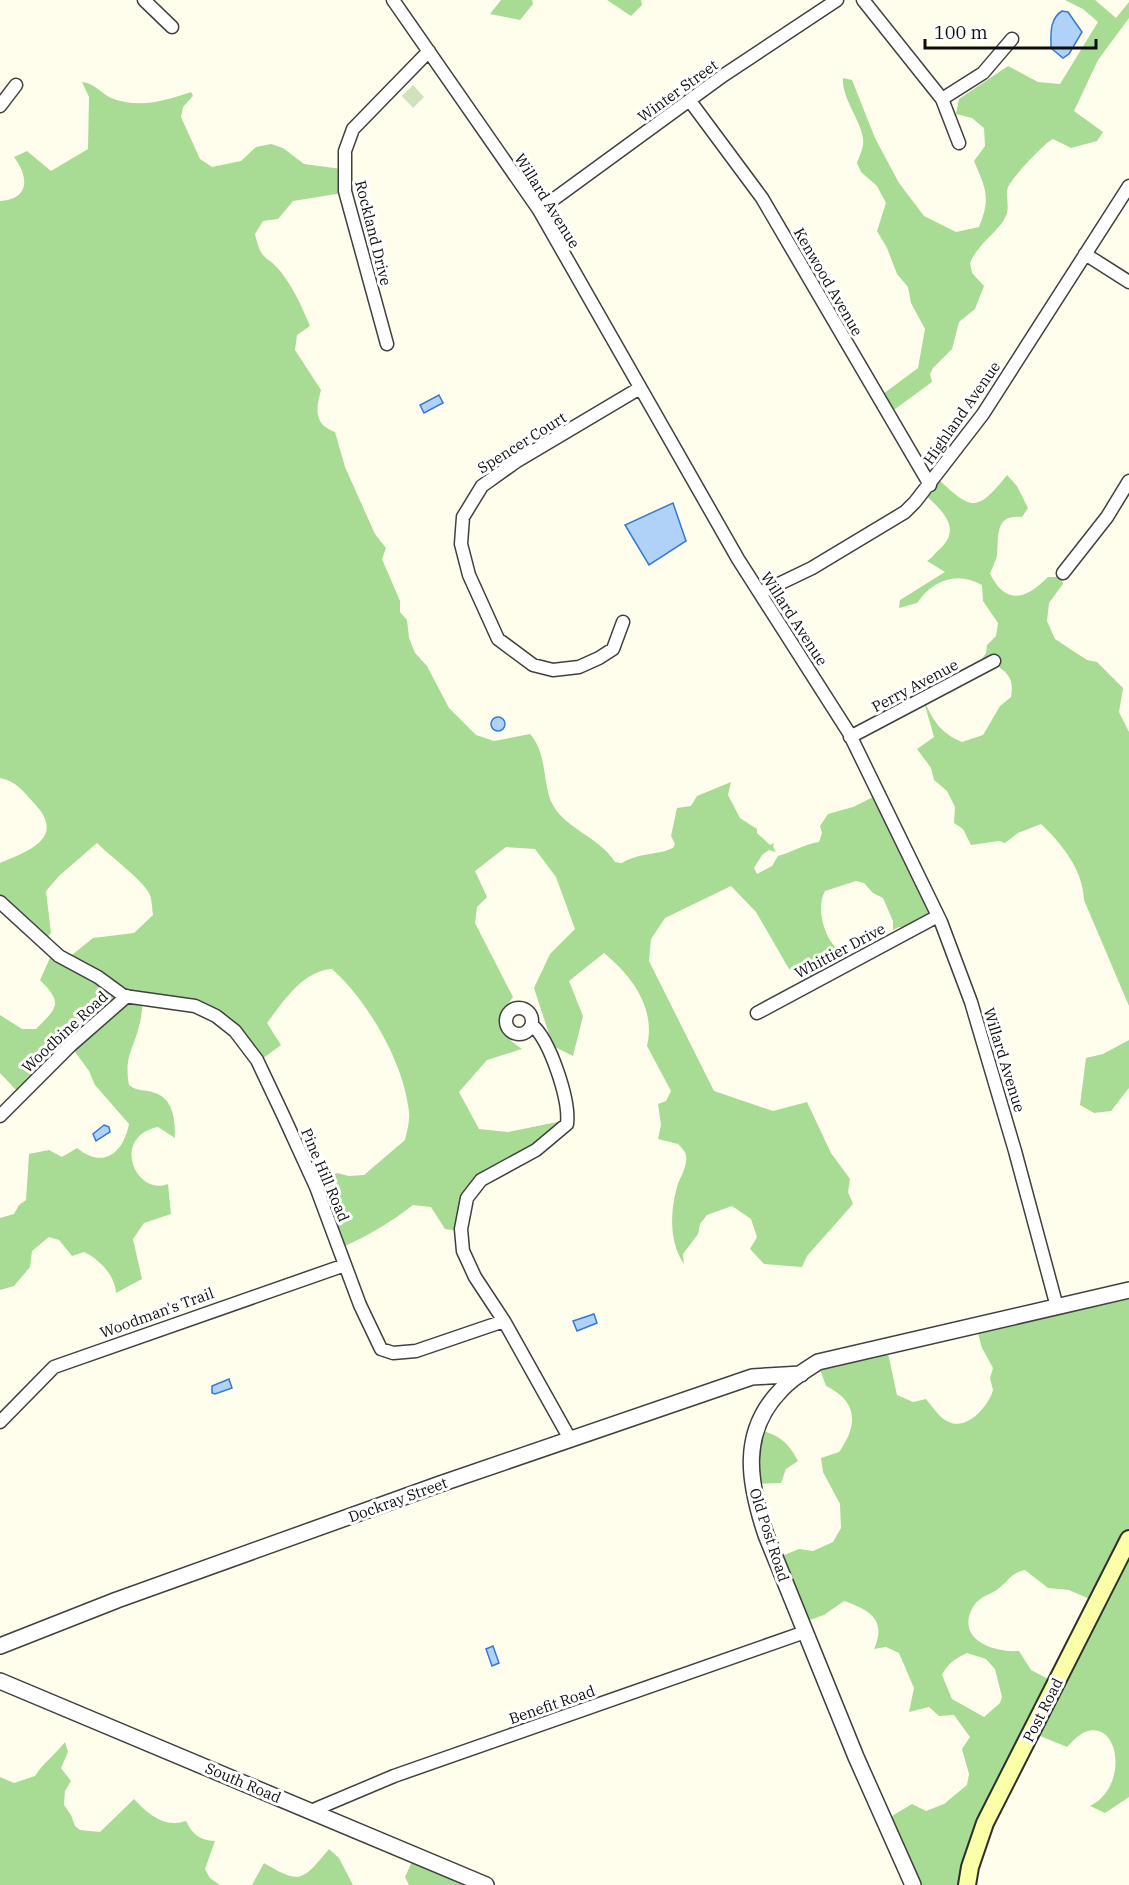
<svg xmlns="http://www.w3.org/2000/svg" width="1129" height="1885" viewBox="0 0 1129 1885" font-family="'IBM Plex Serif',serif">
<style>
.forest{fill:#a8dc94;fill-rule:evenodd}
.cemetery{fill:#d0e1bd}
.water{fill:#b0d1f8;stroke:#3579d1;stroke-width:1.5}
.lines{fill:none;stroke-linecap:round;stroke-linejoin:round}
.minor-casing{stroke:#404040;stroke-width:15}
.tertiary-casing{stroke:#404040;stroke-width:18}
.secondary-casing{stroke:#2f2f2f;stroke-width:20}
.minor{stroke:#fff;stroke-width:12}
.tertiary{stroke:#fff;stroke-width:15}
.secondary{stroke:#faffa8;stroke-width:16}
.labels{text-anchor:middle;stroke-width:6;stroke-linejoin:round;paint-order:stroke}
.street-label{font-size:15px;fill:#0d0d0d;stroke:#fff}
</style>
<rect width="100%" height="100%" fill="#fffeed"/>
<path class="forest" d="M501 0H532L533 4 520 20 490 14Z
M607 0H641L642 5 631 16Z
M1065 0H1095L1116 18 1129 2V18L1098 60 1074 111 1103 132 1097 141 1071 148 1053 139C1044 143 1012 178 1008 187 1004 200 1013 207 1002 223 992 236 977 246 970 263L972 273 984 286 975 309 959 322 952 349 933 368 930 374 932 382 891 412 879 397 918 368 925 329 911 303 908 287 897 274 887 248 877 231 886 203 877 186 861 172 857 163C859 157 862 151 863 145 866 126 841 100 843 78L852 80 875 138 899 183 924 216 956 232 979 227C991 198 986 189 974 161L985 146 984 128 972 118 956 114 959 99 1008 66 1038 82 1060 84 1098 22 1083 9Z
M82 82C94 83 101 93 111 98 139 109 164 101 191 92L193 96 183 107 181 117 200 159 212 167 241 161 256 147 271 144 283 148 304 164 342 169 343 193 293 201 278 219 263 221 255 234C262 264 266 253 281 272 294 289 302 307 310 326L297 335 295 350 321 390C316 408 313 424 335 432L345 467 375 534 386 548 382 559 400 601V612L407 620 409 638 415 653 427 666 449 708 476 735 494 741 530 734C546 752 543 778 550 799 562 829 598 835 615 862L622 863C640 852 655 856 673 848L675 844 671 836 677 808 691 806 697 796 731 782 728 795 740 818 757 829V833L770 845 774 843 773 847 776 852 769 850 762 855 754 868 757 874 772 866 778 856C793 852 804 844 819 842L822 833 820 826 828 814 853 807 877 795 936 914 909 928 899 927 893 930V921L883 898 873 893 864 883 856 881 825 891C815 909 825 942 842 953L824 969 822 980 789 969 756 912 731 886 665 918 651 939 649 961 714 1091 773 1111 807 1102 831 1153 850 1179 848 1192 853 1204 807 1256 802 1267 764 1264 750 1249 757 1237 751 1219 732 1206 707 1215 700 1224 698 1234 683 1254 684 1264C669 1242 670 1212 677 1187 680 1176 688 1167 686 1155 685 1151 681 1147 678 1144L658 1139 661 1125 658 1104 666 1101 671 1091 647 1046C656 1008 632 976 604 953L569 981 583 1016 573 1056 553 1046 534 988 550 954 575 929 556 877 535 849 506 847 475 871 487 897 477 907 475 923 513 997C493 1025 496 1030 522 1049L487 1060 459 1092 479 1129 508 1132 567 1120 558 1133 480 1178 459 1231 445 1229 431 1207 413 1205C394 1220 365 1238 342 1247L314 1184 337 1173 349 1176 364 1175 405 1140C407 1131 410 1121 409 1112 404 1063 368 1001 332 969 302 971 284 1001 267 1023L281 1045 258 1062 219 1018 143 997C142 1007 142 1017 139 1026 133 1051 124 1056 129 1085 138 1092 145 1089 155 1093 174 1099 175 1121 175 1138L158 1127C110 1137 136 1197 168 1184L171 1214 144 1223 133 1239 142 1279 116 1293C115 1275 99 1259 84 1252L72 1256 59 1240 49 1237 32 1251 30 1267 14 1286 0 1290V1218L14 1214 19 1205 26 1200 29 1154 49 1150 62 1157 77 1148C103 1169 123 1154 129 1124L95 1085 89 1071 70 1045 18 1092 0 1073V1015L22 1029H36C58 1007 63 1003 40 980L53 951 67 959 93 938 134 933 153 915C152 909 152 901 150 895 144 881 110 856 97 843L59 876 46 891 51 933 43 942 0 902V863C31 850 67 837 33 802 23 791 16 781 0 778V201C30 199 29 177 14 157L27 151 51 171 88 149 89 97Z
M1007 475 1017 486 1028 508 1022 517C994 514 999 536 997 555 996 561 992 568 990 574 1007 606 1026 599 1048 577H1061L1063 584 1049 603 1047 621 1055 639 1087 660 1097 662 1123 688 1119 712 1129 732V1006L1084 900C1083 870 1062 844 1041 824L1018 833 1005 843 999 841 971 845 963 829 954 823 955 807 947 791 934 780 931 768 917 749 934 737 923 698C932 719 940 733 962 742L983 735 1000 706 1011 697C1014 679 1009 674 995 664L986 673H972L986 653 987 645 996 636 998 623 983 601 982 585C957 571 933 580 917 603L899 608 900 600 945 572 927 561C933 557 935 553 941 548 963 526 939 508 922 492L936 477C971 510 976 514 1007 475Z
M1129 1040V1088L1111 1111 1094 1113 1080 1105 1086 1058 1103 1054Z
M1129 1289V1797L1105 1813 1090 1806C1129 1787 1120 1719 1085 1732 1078 1735 1072 1742 1067 1747L1033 1733 966 1885H912L887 1819 912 1804 926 1811 944 1804 967 1785 969 1774 962 1749 970 1737 954 1715 939 1716 929 1707 909 1712 914 1688 899 1653 886 1647 874 1649C887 1620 870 1610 844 1601L824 1615 801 1623 777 1558 799 1549 813 1551 833 1542 841 1528 840 1504 823 1472 821 1458 839 1452C859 1424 857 1401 826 1386L817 1361 886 1344 897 1395 913 1402 926 1399C932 1406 940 1419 949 1422 968 1431 989 1405 993 1390L990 1378 993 1368 982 1348 975 1323ZM1025 1570 1048 1588 1069 1590 1094 1601 1054 1682 1031 1670 1019 1651C993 1653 955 1639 973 1607 979 1596 991 1595 999 1588 1011 1579 1009 1574 1025 1570ZM967 1653 986 1659 995 1669 1002 1697 1000 1703 984 1717 952 1699 942 1675C947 1664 956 1658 967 1653Z
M757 1429C778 1435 788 1441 798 1461L786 1469 781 1483 751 1484Z
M65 1742 68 1752 61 1768 71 1781 65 1791 64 1805 71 1815 75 1826 80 1830 100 1832 134 1799C149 1815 164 1828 186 1821 193 1835 200 1840 215 1841L205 1869 210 1878 220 1885H0V1777L14 1783 35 1776C44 1762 55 1755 65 1742Z
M329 1849 339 1858 353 1885H252L264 1863C301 1885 302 1881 329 1849Z
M415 1855 466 1879 462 1885H409L405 1877Z"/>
<path class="cemetery" d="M413 85 424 97 413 108 402 96Z"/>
<path class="water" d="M1062 11 1068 12 1082 32 1069 54 1063 58 1051 48C1051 35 1049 19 1062 11Z
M439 395 443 403 424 413 420 405Z
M673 503 686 541 649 565 625 525Z
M491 724a7 7 0 1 1 14 0a7 7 0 1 1-14 0Z
M104 1125 109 1127 110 1132 96 1141 93 1134Z
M594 1314 597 1323 577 1331 573 1321Z
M229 1379 232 1388 215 1394 212 1393V1386Z
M493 1646 499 1663 492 1666 486 1649Z"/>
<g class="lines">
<defs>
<path id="minor" d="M144 0 172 27
M393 0 539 210 738 559 849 733 941 922 971 1002 1015 1151 1057 1307
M863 0 942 99 959 143
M942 99 983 73 1012 39
M690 101 762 198 930 485
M0 106 16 85
M539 210 724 75 837 0
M1085 254 1129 282
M387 344 345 191V151L353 129 429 51
M1063 573 1107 517 1129 481
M760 593 812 568 905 512 915 502 983 414 1129 186
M623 622 613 649 599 658 579 667 553 670 533 665 498 639 469 575 461 544 463 517 482 486 517 461 640 388
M850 737 994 661
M0 902 59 956 98 977 124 996 195 1006 216 1016 235 1031 257 1060 283 1115 316 1187 360 1305 381 1349 393 1353 416 1351 504 1321
M506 1021a13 13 0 1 1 26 0a13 13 0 1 1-26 0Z
M757 1013 938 916
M532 1025C550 1040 570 1100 567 1124L536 1150 481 1180 467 1198 461 1229 463 1251 475 1277 504 1321 570 1439
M0 1116 71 1045 127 996
M0 1422 54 1367 345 1265
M311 1811 394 1776 805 1632"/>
<path id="tertiary" d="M0 1646 117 1600 440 1484 752 1377 801 1374
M0 1681 486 1885
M913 1885 856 1757 766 1535C749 1484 739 1433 781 1390 791 1378 806 1370 818 1362L1129 1290"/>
<path id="secondary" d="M967 1885 970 1867 985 1823 1129 1539"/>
</defs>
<use href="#minor" class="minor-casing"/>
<use href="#tertiary" class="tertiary-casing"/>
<use href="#secondary" class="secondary-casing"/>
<use href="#minor" class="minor"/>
<use href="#tertiary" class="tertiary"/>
<use href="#secondary" class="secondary"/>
</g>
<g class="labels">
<g class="street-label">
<text transform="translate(678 91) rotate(-36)" y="5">Winter Street</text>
<text transform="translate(547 201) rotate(58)" y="5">Willard Avenue</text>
<text transform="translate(373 233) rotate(76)" y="5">Rockland Drive</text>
<text transform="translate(828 282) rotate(60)" y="5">Kenwood Avenue</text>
<text transform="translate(962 413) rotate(-55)" y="5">Highland Avenue</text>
<text transform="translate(522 443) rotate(-32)" y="5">Spencer Court</text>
<text transform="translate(794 619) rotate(57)" y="5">Willard Avenue</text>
<text transform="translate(915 686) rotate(-28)" y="5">Perry Avenue</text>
<text transform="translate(840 951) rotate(-28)" y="5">Whittier Drive</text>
<text transform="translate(65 1032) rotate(-43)" y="5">Woodbine Road</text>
<text transform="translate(1004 1060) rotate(73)" y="5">Willard Avenue</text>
<text transform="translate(325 1175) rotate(67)" y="5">Pine Hill Road</text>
<text transform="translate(157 1313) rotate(-20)" y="5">Woodman's Trail</text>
<text transform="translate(398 1500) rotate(-20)" y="5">Dockray Street</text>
<text transform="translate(769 1535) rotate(72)" y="5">Old Post Road</text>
<text transform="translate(552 1705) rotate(-19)" y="5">Benefit Road</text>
<text transform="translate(1043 1710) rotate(-63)" y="5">Post Road</text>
<text transform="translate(243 1783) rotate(23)" y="5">South Road</text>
</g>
</g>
<path d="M925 39v9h171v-9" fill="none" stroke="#0d0d0d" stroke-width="3"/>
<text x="934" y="39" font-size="18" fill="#0d0d0d" stroke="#ffffff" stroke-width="4.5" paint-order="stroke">100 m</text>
</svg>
